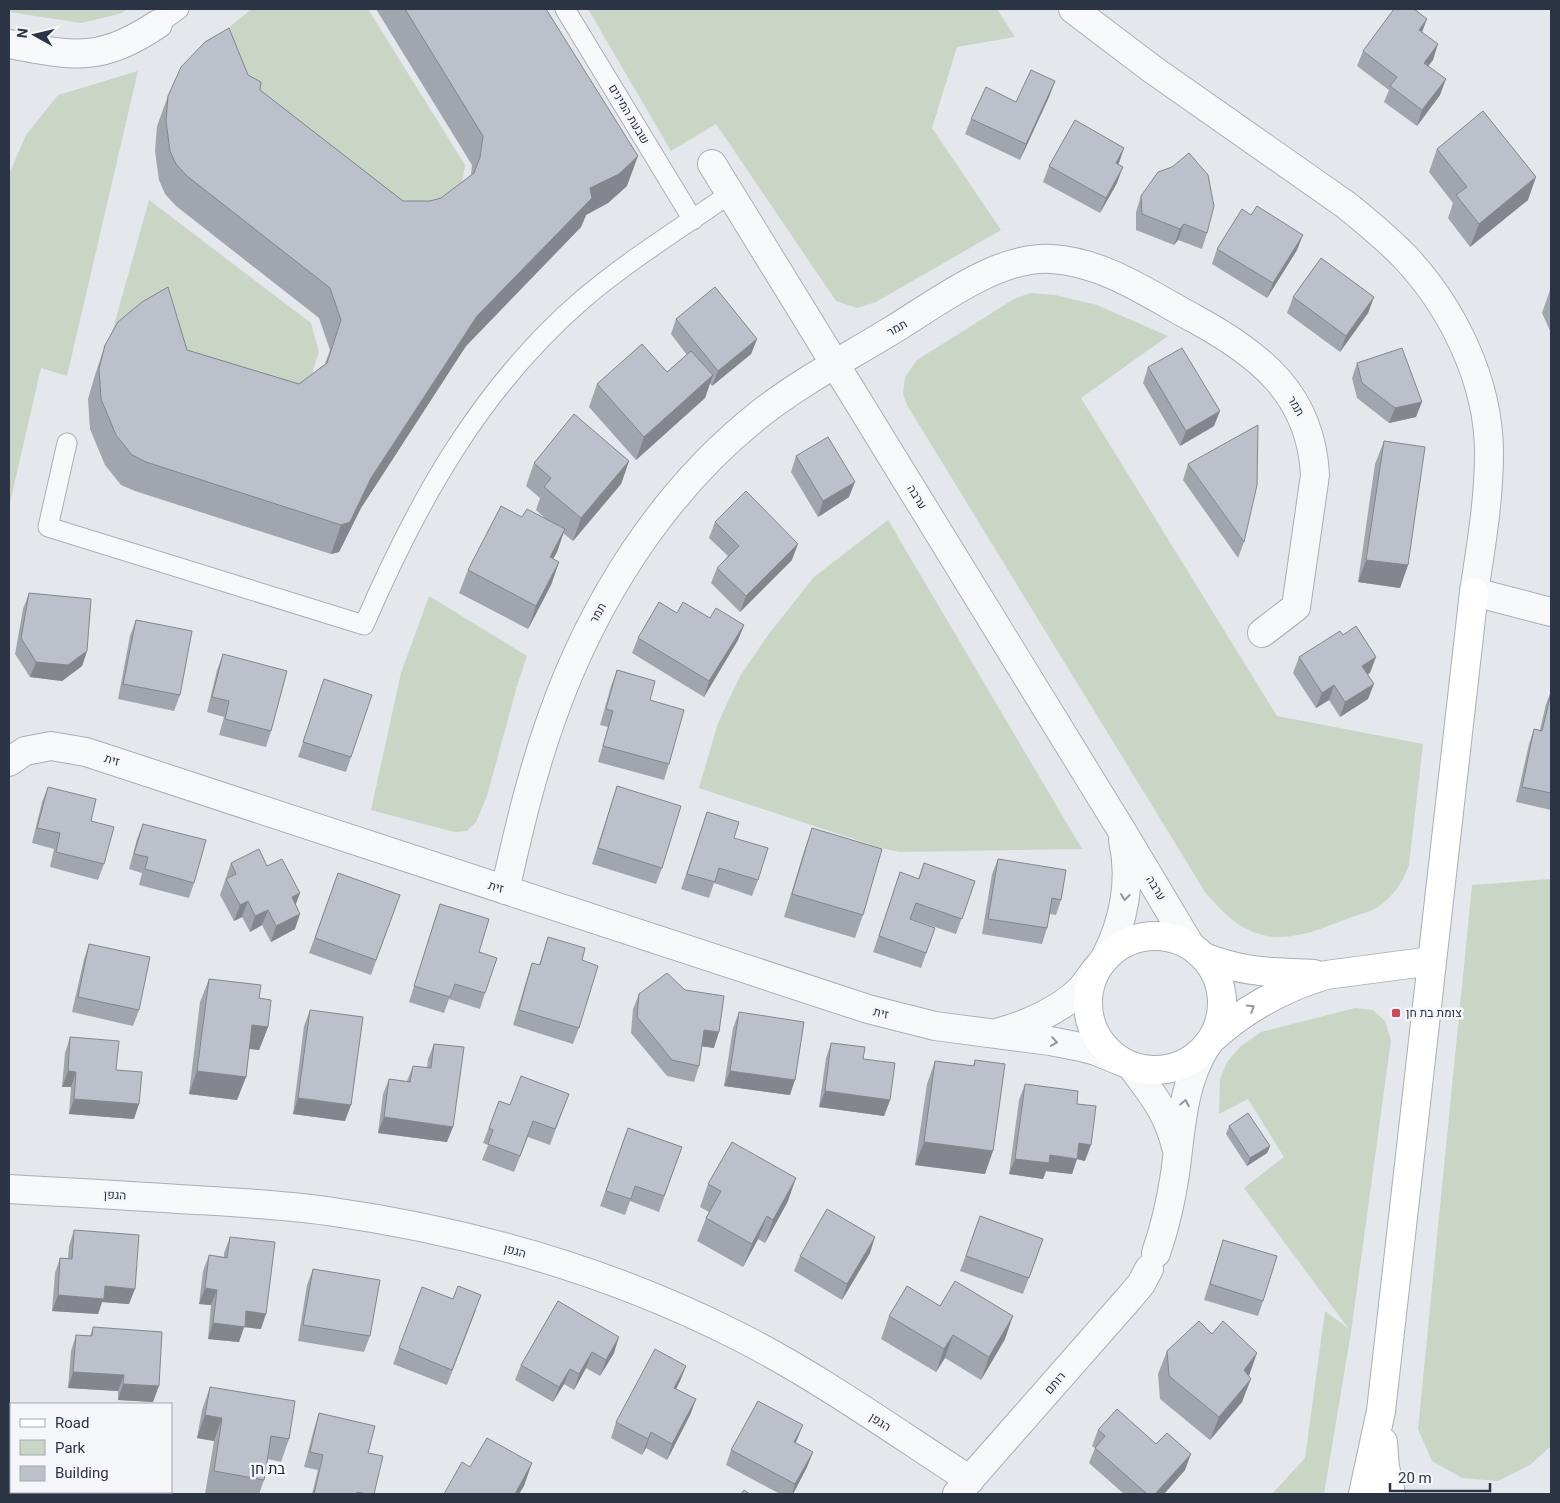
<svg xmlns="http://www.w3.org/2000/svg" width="1560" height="1503" viewBox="0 0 1560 1503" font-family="Roboto,Heebo,sans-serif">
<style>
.green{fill:#c9d6c5}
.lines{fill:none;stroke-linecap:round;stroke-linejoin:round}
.lane-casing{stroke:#a9aeb7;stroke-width:21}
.street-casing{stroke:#a9aeb7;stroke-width:30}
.secondary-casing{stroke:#a9aeb7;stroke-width:30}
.lane{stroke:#f7f8fa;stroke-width:19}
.street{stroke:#f7f8fa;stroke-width:28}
.secondary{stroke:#fff;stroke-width:28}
.wall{fill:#a1a5ae}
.shaded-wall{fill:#83868d}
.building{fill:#bbc0ca;stroke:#83868d}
.oneway{stroke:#9196a0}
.oneway2{stroke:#959aa2}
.poi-dot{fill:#d1495b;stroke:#f4f6f9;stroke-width:2}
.labels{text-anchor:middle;stroke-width:5;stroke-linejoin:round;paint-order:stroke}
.street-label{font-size:12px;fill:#2b3445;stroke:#f4f6f9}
.poi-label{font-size:12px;fill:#2b3445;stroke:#f4f6f9;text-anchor:start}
.quarter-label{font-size:15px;fill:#1d2536;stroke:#f4f6f9}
</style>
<rect width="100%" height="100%" fill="#e4e7ec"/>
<path class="green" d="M9 9H128L119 14 81 23 9 12Z
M251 9H368L465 165 462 183 429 220 261 118 219 35 242 17Z
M588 9H997L1015 37 957 47 932 128 1001 230 876 302 857 308 836 301 716 124 671 151Z
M138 71 67 376 41 368 9 507V174L26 135 58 95Z
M149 200 311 323 319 352 306 391 111 336Z
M1030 293 1055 295 1097 305 1168 336 1081 398 1277 716 1423 744 1409 865C1403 882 1393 897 1378 907 1371 912 1360 914 1352 917 1325 927 1296 941 1267 936 1239 930 1223 913 1205 892L907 405 903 394 905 377 917 360 1014 299Z
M888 520 1082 849 899 852 878 847 699 788 718 723 740 676 768 635 814 577Z
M429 596 527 656 517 686 487 796 476 822 467 831 454 832 371 810 401 673Z
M1551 879V1446L1530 1465 1498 1481 1462 1478 1432 1461 1418 1429 1472 885Z
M1355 1008 1373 1010 1385 1021 1391 1040 1351 1332 1324 1494H1272L1305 1458 1325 1311 1349 1329 1244 1188 1284 1157 1248 1099 1219 1114 1220 1079 1227 1062 1241 1046 1261 1032Z"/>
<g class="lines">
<defs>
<path id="lane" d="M565 9 693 220
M158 24 179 9
M67 443 48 527 364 625C417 502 480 388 583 299 629 260 681 228 731 193"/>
<path id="street" d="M1073 9 1152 69 1346 205C1366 221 1385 237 1403 255 1452 306 1489 381 1489 453 1489 500 1481 546 1474 592L1551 612
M9 44C74 56 100 63 158 24
M712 164 1122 831 1190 945
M9 762 25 751 51 746 86 752 868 1009 935 1026 1050 1041 1081 1047 1096 1051 1120 1061
M505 890C518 833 531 776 551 720 592 603 662 491 761 413 802 381 850 356 894 329 938 302 999 255 1052 259 1104 262 1150 295 1195 319 1261 355 1311 395 1315 475L1296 607 1262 633
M1105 958C1124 922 1132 880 1123 840
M1000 1032C1026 1025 1060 1010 1080 990 1086 984 1091 975 1097 968
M1132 1067C1152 1094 1168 1113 1176 1147
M9 1189C65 1192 122 1195 178 1199 228 1202 277 1204 327 1211 469 1231 610 1271 738 1336 819 1377 894 1431 970 1480
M1156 1253C1165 1227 1171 1201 1175 1174 1181 1131 1182 1086 1205 1048
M957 1494 1131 1296 1141 1284 1149 1269"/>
<path id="secondary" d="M1088 1003a67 67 0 1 1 134 0a67 67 0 1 1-134 0Z
M1204 957C1244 973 1272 972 1314 974
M1213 1038C1246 1008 1283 988 1326 975L1432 961
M1383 1442 1385 1467 1391 1494
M1363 1494 1381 1411 1474 592"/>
</defs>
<use href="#lane" class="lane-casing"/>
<use href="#street" class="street-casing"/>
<use href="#secondary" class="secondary-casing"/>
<use href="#lane" class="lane"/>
<use href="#street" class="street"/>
<use href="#secondary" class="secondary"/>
</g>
<path class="wall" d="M376 9H546L627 186 608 203 586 215 581 227 466 346 361 508 339 552 331 554 135 491 121 485 105 465 90 429 88 399 95 375 105 345 187 350 299 384 325 364 330 350 319 318 176 206 165 194 159 180 155 151 157 126 168 96 248 75 260 90 403 201H430L441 198 471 175 472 165Z
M1422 32 1433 60 1428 66 1440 95 1417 126 1384 102 1389 90 1357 66 1363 51Z
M1055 81 1049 97 1020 160 965 134 971 119 1016 102Z
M1437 149 1528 200 1470 247 1448 218 1453 203 1429 172Z
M1118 164 1117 183 1100 213 1043 182 1049 166Z
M1141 196 1207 233 1202 249 1178 240 1174 245 1136 230V212Z
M1217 249 1297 250 1267 298 1212 264Z
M1551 289V333L1542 313 1550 290Z
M1293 297H1374L1368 313 1340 352 1287 313Z
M676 319 757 339 751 354 712 386 710 383 705 398 636 460 589 407 597 384 667 372 687 355 671 334Z
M1357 363 1416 417 1389 423 1357 398 1352 378Z
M1148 367 1214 426 1180 446 1143 383Z
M1384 441 1408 565 1400 588 1358 582 1375 464Z
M796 456 849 497 818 517 791 472Z
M629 461 621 484 573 541 563 533 557 552 553 559 559 562 551 585 528 629 459 593 468 570 522 517 547 520 536 510 540 498 526 486 534 463Z
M1188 464 1244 542 1238 558 1183 480Z
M715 522 792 560 740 612 711 583 717 568 728 556 709 538Z
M29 593 87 651 82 666 62 681 30 677 15 654 23 609Z
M677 613 744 625 738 640 704 697 632 653 638 638Z
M136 620 180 695 174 711 118 699 130 636Z
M223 654 271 731 266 747 219 735 224 717 207 712 217 670Z
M1299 657 1370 673 1368 674V699L1340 717 1329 700 1316 708 1293 673Z
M617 670 650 700 669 764 664 780 598 762 608 727 600 725 611 686Z
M324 679 351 757 346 772 298 757Z
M1551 691V810L1516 802 1529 744 1534 729 1540 730 1546 704Z
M617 786 662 868 656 884 592 864 612 801Z
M48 787 91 821 104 864 98 880 50 867 54 849 32 843 42 802Z
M707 812 758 880 752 896 714 883 709 898 681 889Z
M143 824 194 883 189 898 139 885 142 873 129 869 137 839Z
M812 828 863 915 855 938 784 917 804 851Z
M998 859 1061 900 1056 915 1050 914 1047 928 1042 944 982 934 992 874Z
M231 863 267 866 296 905 295 929 271 942 262 925 250 932 242 917 234 921 220 895Z
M924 863 975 881 956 934 911 919 935 928 921 968 873 952 895 888 918 879Z
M338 873 400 895 371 975 309 953Z
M440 904 479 952 485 993 480 1009 449 999 444 1013 409 1002Z
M548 937 579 1028 573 1044 513 1025 527 978 532 963 539 965Z
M89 944 139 1010 133 1026 72 1012 84 959Z
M209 979 259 998 268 1027 259 1050 249 1049 246 1077 237 1100 189 1094 200 1002Z
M639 994 714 1048 702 1046 699 1066 694 1082 667 1076 631 1033 633 1009Z
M310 1010 345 1121 293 1114 304 1026Z
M739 1012 790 1095 724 1086 733 1028Z
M70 1037 116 1070 134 1119 69 1114 71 1087H62L65 1053Z
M831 1043 863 1059 890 1100 884 1116 819 1107 826 1058Z
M434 1044 447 1142 378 1133 383 1094 389 1079 407 1081 413 1066 427 1068 428 1059Z
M975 1060 985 1174 915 1165 927 1084 935 1061 973 1066Z
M1025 1084 1077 1104 1085 1161 1077 1159 1072 1174 1046 1171 1043 1179 1009 1174 1019 1100Z
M569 1094 550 1145 528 1137 514 1172 482 1160 488 1145 483 1143 499 1101 510 1105Z
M1229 1126 1270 1146 1267 1153 1247 1166 1226 1134Z
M628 1128 682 1147 659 1212 630 1201 625 1215 600 1206Z
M708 1184 788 1201 765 1243 758 1239 743 1267 697 1241 706 1218 709 1212 700 1207Z
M980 1216 1043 1239 1023 1294 960 1271Z
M74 1230 129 1304 102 1302 98 1314 52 1311 55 1273 60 1258H68L69 1246Z
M230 1237 261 1329 244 1327 239 1342 208 1339 211 1305 199 1304 203 1271 209 1255 224 1257V1253Z
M1223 1240 1263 1301 1258 1316 1204 1300 1218 1256Z
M870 1253 842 1300 794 1271 800 1256Z
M313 1269 370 1336 364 1352 298 1341 307 1285Z
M453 1299 476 1310 447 1385 393 1364 399 1348Z
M558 1301 614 1353 600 1376 586 1368 574 1390 564 1384 553 1402 515 1380 521 1365Z
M940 1306 1005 1339 981 1380 945 1358 936 1372 881 1339 889 1316Z
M93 1327 153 1402 118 1400V1391L68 1388 71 1351 76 1335 90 1336Z
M1167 1351 1249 1376 1242 1402 1210 1440 1160 1399 1158 1374Z
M686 1366 680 1381 676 1389 696 1399 690 1415 667 1460 646 1448 642 1455 611 1438 616 1422Z
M210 1387 289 1439 281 1462 268 1459 264 1480 259 1494H205L214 1441 197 1438 202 1410Z
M319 1413 368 1453 374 1494H312L318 1470 304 1467 314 1429Z
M1098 1430 1185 1470 1164 1494H1124L1089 1463 1095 1448 1092 1446Z
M796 1443 813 1452 807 1467 793 1494H780L726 1465 731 1450Z"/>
<path class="shaded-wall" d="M1427 19 1421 35 1419 30Z
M1438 44 1433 60 1418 79 1424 63Z
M1446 79 1440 95 1417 126 1422 110Z
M1055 81 1049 97 1020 160 1026 144Z
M1124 148 1119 163 1110 179 1116 163Z
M638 156 627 186 608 203 586 215 581 227 466 346 361 508 339 552 331 554 341 525 477 316 590 188Z
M1123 167 1117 183 1100 213 1106 198Z
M1536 177 1528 200 1470 247 1479 224Z
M1184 224 1178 240 1174 245 1180 229Z
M1303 235 1297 250 1267 298 1273 283Z
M1374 297 1368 313 1340 352 1346 336Z
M757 339 751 354 712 386 718 371Z
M713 375 705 398 636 460 644 437Z
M1422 402 1416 417 1389 423 1395 408Z
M1220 411 1214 426 1180 446 1186 431Z
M629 461 621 484 573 541 581 518Z
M855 482 849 497 818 517 823 501Z
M565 529 557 552 541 580 550 557Z
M798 544 792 560 740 612 746 596Z
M1366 560 1408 565 1400 588 1358 582Z
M559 562 551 585 528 629 536 606Z
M744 625 738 640 704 697 709 681Z
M87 651 82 666 62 681 30 677 36 662Z
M1376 657 1370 673 1356 682 1362 666Z
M1374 684 1368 699 1340 717 1345 702Z
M1334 685 1329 700 1316 708 1322 693Z
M300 893 294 909 292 897Z
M248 901 242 917 234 921 240 905Z
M268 910 262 925 250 932 255 916Z
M300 914 295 929 271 942 276 926Z
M252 1025 268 1027 259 1050 244 1048Z
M704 1030 719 1032 714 1048 699 1046Z
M68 1071 76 1072 71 1087H62Z
M197 1071 246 1077 237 1100 189 1094Z
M730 1071 795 1080 790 1095 724 1086Z
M825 1091 890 1100 884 1116 819 1107Z
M298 1098 351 1105 345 1121 293 1114Z
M74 1099 139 1104 134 1119 69 1114Z
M384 1117 453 1127 447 1142 378 1133Z
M924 1142 993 1151 985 1174 915 1165Z
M1079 1143 1091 1145 1085 1161 1077 1159 1072 1174 1046 1171 1043 1179 1009 1174 1015 1159Z
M1270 1146 1267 1153 1247 1166 1250 1158Z
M796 1178 788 1201 765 1243 773 1220Z
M767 1216 758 1239 743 1267 752 1244Z
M875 1237 870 1253 842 1300 847 1284Z
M105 1286 135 1289 129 1304 102 1302 98 1314 52 1311 58 1295Z
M205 1288 217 1290 211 1305 199 1304Z
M246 1311 266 1314 261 1329 244 1327 239 1342 208 1339 213 1323Z
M1013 1316 1005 1339 981 1380 989 1357Z
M953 1335 945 1358 936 1372 944 1349Z
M619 1337 614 1353 600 1376 606 1360Z
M592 1352 586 1368 574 1390 579 1374Z
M1257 1353 1249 1376 1244 1370Z
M686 1366 680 1381 669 1403 674 1388Z
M570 1369 564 1384 553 1402 559 1387Z
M73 1372 124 1375 118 1391 68 1388Z
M1251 1379 1242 1402 1210 1440 1219 1417Z
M123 1384 159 1386 153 1402 118 1400Z
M696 1399 690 1415 667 1460 672 1444Z
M205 1415 222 1418 214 1441 197 1438Z
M803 1425 797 1440 788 1457 794 1442Z
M651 1432 646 1448 642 1455 648 1439Z
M813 1452 807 1467 793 1494H792L795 1484Z
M1191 1454 1185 1470 1164 1494H1155Z
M532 1463 524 1486 519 1494H515Z
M72 1492H151L150 1494H71Z"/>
<path class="building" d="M405 9H546L638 156 619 174 590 188 592 198 477 316 371 478 350 522 341 525 146 462 132 455 116 435 101 399 99 369 105 345 118 322 142 302 168 287 187 350 299 384 327 363 341 320 330 288 187 176 176 164 170 151 166 121 168 96 181 67 205 42 229 28 248 75 261 82 260 90 403 201H430L441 198 474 173 480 157 483 136Z
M1394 9H1414L1427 19 1419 30 1438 44 1424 63 1446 79 1422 110 1390 86 1397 77 1363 51Z
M1031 70 1055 81 1026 144 971 119 986 87 1016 102Z
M1483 111 1536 177 1479 224 1456 195 1467 187 1437 149Z
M1075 120 1124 148 1116 163 1123 167 1106 198 1049 166Z
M1189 153 1208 175 1214 206 1207 233 1184 224 1180 229 1142 214 1141 196 1158 172 1172 167Z
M1257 206 1303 235 1273 283 1217 249 1242 209 1251 215Z
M1321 258 1374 297 1346 336 1293 297Z
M715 287 757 339 718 371 676 319Z
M642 344 667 372 691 351 713 375 644 437 597 384Z
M1182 348 1220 411 1186 431 1148 367Z
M1402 348 1422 402 1395 408 1362 383 1357 363Z
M574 414 629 461 581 518 544 487 551 478 534 463Z
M1258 425 1257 485 1244 542 1188 464Z
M828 437 855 482 823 501 796 456Z
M1384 441 1425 447 1408 565 1366 560Z
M746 491 798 544 746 596 717 568 739 546 715 522Z
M501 506 522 517 527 509 565 529 550 557 559 562 536 606 468 570Z
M29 593 91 599 87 651 68 665 36 662 21 638Z
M659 602 677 613 683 602 710 618 716 608 744 625 709 681 638 638Z
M136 620 192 631 180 695 123 684Z
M1356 626 1376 657 1362 666 1374 684 1345 702 1334 685 1322 693 1299 657 1340 631 1343 635Z
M223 654 287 671 271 731 225 719 229 701 212 697Z
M617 670 655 681 650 700 684 710 669 764 603 746 613 711 606 709Z
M324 679 372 695 351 757 303 742Z
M1551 693V793L1522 787 1534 729 1542 731Z
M617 786 681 806 662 868 598 848Z
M48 787 96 799 91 821 114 827 104 864 56 852 60 833 37 828Z
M707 812 739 822 734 838 768 848 758 880 719 868 715 882 687 874Z
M143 824 206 840 194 883 145 869 148 857 134 854Z
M812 828 882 849 863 915 792 894Z
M259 849 267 866 282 859 300 893 292 897 300 914 276 926 268 910 255 916 248 901 240 905 226 879 236 874 231 863Z
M998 859 1066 870 1061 900 1052 898 1047 928 988 919Z
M924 863 975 881 962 919 916 903 910 919 935 928 926 953 879 936 900 872 919 879Z
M338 873 400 895 376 960 315 938Z
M440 904 489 919 479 952 497 958 485 993 455 984 450 997 414 986Z
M548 937 585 948 582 960 598 966 579 1028 519 1010 532 963 540 965Z
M89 944 150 957 139 1010 78 997Z
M667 973 685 990 724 996 719 1032 704 1030 699 1066 672 1060 637 1017 639 994Z
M209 979 261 985 259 998 271 1000 268 1027 252 1025 246 1077 197 1071Z
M310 1010 363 1017 351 1105 298 1098Z
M739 1012 804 1022 795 1080 730 1071Z
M70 1037 119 1041 116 1070 142 1072 139 1104 74 1099 76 1072 68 1071Z
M831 1043 865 1047 863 1059 895 1063 890 1100 825 1091Z
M434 1044 464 1047 453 1127 384 1117 389 1079 410 1082 413 1066 431 1068Z
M975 1060 1005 1064 993 1151 924 1142 935 1061 974 1066Z
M521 1076 569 1094 555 1129 533 1121 520 1156 488 1144 493 1130 489 1128 499 1101 510 1105Z
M1025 1084 1078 1091 1077 1104 1096 1106 1091 1145 1079 1143 1077 1159 1050 1155 1049 1163 1015 1159Z
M1248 1113 1270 1146 1250 1158 1229 1126Z
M628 1128 682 1147 664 1196 635 1186 631 1199 606 1191Z
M732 1142 796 1178 773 1220 767 1216 752 1244 706 1218 721 1191 708 1184Z
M827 1209 875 1237 847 1284 800 1256Z
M980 1216 1043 1239 1029 1278 966 1256Z
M74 1230 139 1235 135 1289 105 1286 104 1299 58 1295 60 1258 72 1259Z
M230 1237 275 1242 266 1314 246 1311 245 1327 213 1323 217 1290 205 1288 209 1255 227 1258Z
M1223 1240 1277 1256 1263 1301 1210 1284Z
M313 1269 380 1280 370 1336 303 1325Z
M955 1281 1013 1316 989 1357 953 1335 944 1349 889 1316 907 1286 940 1306Z
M458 1286 481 1295 452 1370 399 1348 422 1287 453 1299Z
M558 1301 619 1337 606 1360 592 1352 579 1374 570 1369 559 1387 521 1365Z
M1199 1321 1212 1334 1223 1321 1257 1353 1244 1370 1251 1379 1219 1417 1169 1376 1167 1351Z
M93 1327 162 1332 159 1386 123 1384 124 1375 73 1372 76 1335 92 1336Z
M655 1349 686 1366 674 1388 696 1399 672 1444 651 1432 648 1439 616 1422Z
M210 1387 295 1401 289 1439 271 1436 264 1480 214 1471 222 1418 205 1415Z
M758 1401 803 1425 794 1442 813 1452 795 1484 731 1450Z
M1117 1409 1156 1444 1167 1433 1191 1454 1155 1494H1147L1095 1448 1105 1436 1098 1430Z
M319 1413 375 1426 368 1453 383 1456 374 1494H367L357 1492 356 1494H314L323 1455 310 1452Z
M487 1438 532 1463 515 1494H444L462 1462 470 1467Z
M744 1490 750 1494H741Z"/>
<defs><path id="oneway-chevron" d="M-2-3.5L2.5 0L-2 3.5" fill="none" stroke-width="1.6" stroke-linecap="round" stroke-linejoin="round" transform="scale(1.25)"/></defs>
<g class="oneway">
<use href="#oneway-chevron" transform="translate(1125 897) rotate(97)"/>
<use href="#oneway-chevron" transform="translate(1054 1042) rotate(9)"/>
<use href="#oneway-chevron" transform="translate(1185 1103) rotate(-79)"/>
</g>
<use class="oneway2" href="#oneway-chevron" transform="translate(1251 1008) rotate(-32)"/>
<rect class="poi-dot" x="1391" y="1008" width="10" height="10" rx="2.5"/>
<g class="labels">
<g class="street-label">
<text transform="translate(629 114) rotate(59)" y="4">שבעת המינים</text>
<text transform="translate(897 328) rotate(-31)" y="4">תמר</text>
<text transform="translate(1296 406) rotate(60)" y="4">תמר</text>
<text transform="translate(917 497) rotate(58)" y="4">ערבה</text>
<text transform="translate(598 613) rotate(-62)" y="4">תמר</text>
<text transform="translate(112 760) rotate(18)" y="4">זית</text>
<text transform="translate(496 887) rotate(18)" y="4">זית</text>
<text transform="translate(1156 888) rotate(59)" y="4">ערבה</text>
<text transform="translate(881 1013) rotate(15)" y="4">זית</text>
<text transform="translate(115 1195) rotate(3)" y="4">הגפן</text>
<text transform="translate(515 1251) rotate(15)" y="4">הגפן</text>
<text transform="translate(1055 1383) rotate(-49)" y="4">רותם</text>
<text transform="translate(880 1422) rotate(33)" y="4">הגפן</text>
</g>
<g class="poi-label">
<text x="1406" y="1017">צומת בת חן</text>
</g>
<g class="quarter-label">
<text x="268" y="1474">בת חן</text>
</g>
</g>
<rect width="1560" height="1503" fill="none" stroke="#2b3445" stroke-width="20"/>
<rect x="10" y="1403" width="162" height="90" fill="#f4f6f9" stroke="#a4a8b1"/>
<rect x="20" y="1419" width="25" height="8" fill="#ffffff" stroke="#a4a8b1"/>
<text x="55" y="1428" font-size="15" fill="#2b3445">Road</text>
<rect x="20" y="1440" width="25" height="15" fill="#c9d6c5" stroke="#a4a8b1"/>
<text x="55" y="1453" font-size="15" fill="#2b3445">Park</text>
<rect x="20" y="1466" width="25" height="15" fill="#bbc0ca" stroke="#a4a8b1"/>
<text x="55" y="1478" font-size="15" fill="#2b3445">Building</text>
<g transform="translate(35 35) rotate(278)" stroke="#f4f6f9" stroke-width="4" paint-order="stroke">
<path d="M0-4L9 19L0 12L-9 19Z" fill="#2b3445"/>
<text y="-8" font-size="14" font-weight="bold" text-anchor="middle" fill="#2b3445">N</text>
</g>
<path d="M1390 1483v8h100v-8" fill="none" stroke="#2b3445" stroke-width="2.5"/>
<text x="1398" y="1483" font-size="15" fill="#2b3445" stroke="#f4f6f9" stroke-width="4" paint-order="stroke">20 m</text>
</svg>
